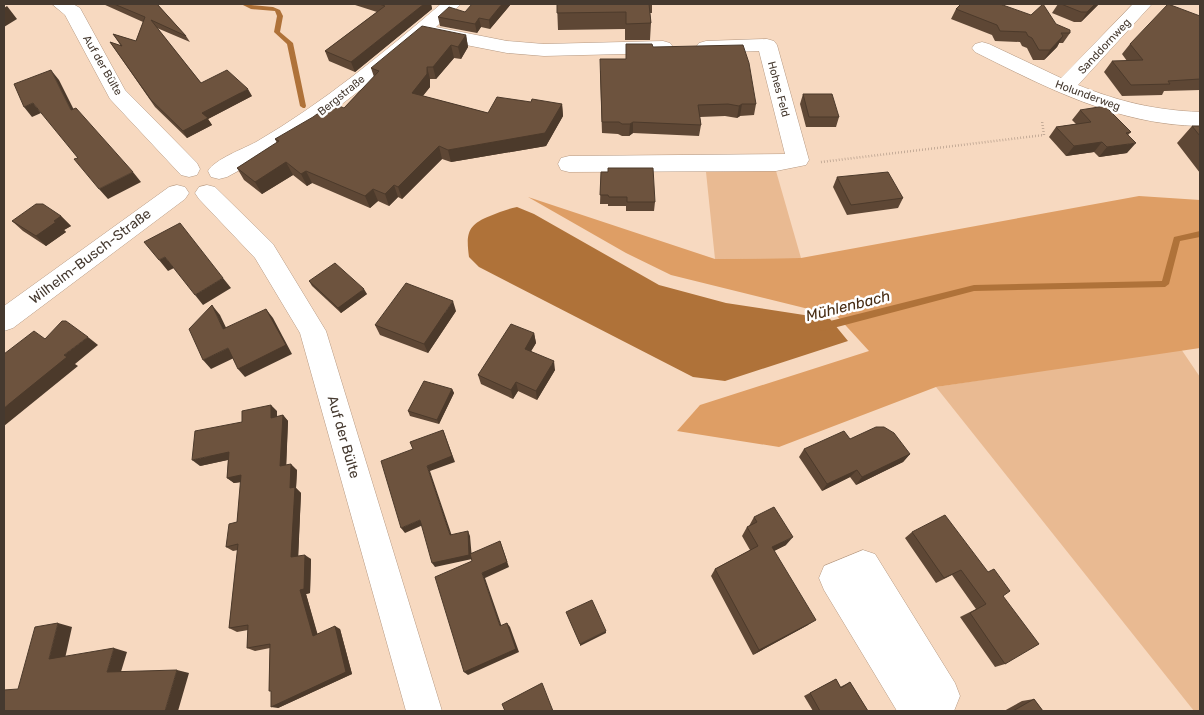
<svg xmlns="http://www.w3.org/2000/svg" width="1204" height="715" viewBox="0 0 1204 715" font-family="Rubik,sans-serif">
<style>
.green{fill:#e9ba92}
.forest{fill:#de9e65}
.water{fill:#af7239}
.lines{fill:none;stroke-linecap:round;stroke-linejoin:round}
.stream{fill:#af7239;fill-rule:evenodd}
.street-casing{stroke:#b69982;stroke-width:1}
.path{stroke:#958171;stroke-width:2.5;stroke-dasharray:0.5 2.5;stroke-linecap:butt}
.street{fill:#fff;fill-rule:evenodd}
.wall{fill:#5e4735}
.shaded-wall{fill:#4c3a2b}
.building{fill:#6d533e;stroke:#4c3a2b}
.labels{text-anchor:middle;stroke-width:5;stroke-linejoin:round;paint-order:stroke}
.far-street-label{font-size:11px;fill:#45392f;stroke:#fff}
.street-label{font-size:14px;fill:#45392f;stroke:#fff}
.water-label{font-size:15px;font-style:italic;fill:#482d14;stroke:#fff}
</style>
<rect width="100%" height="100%" fill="#f7d9c0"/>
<path class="green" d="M776 171 801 258 715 259 706 172Z
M1181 349 1200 377V711H1194L936 387Z"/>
<path class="forest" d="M1139 196 1200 200V348L936 387 779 447 677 431 700 405 869 351 837 316 671 275 626 253 528 197 715 259 801 258Z"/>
<path class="water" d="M517 207 534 214 659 285 726 303 830 319 848 341 725 381 693 377 479 267 469 257C466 234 467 225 490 216 499 212 508 209 517 207Z"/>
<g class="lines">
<path class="stream" d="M241 4 273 7 280 10 283 16 280 32 293 43 306 106 305 108H303L300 106 287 44 274 32 277 16 275 11 251 9Z
M1200 231V237L1180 241 1169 284 1165 287 974 291 822 331 819 329 818 327 819 325 822 323 974 285 1162 281 1174 237Z"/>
<defs>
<path id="street" d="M52 4H73L80 8 125 90 197 163 200 169 197 175 189 177 181 175 110 99 65 15Z
M441 4H461L436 27 507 41 544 44 663 41 670 43 673 47 670 51 663 53 544 56 507 53 425 37C363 90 300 139 227 177L219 179 211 177 208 171C215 159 243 149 256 142 323 103 382 54 441 4Z
M1133 4H1152L1078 85C1120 102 1155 110 1200 112V126C1118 125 1047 88 975 52L972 48 975 44 982 42 989 44 1061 78Z
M767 39 774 41 777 45 809 160 806 165 776 171 569 172 561 170 558 164 561 158 569 156 785 154 759 51 706 53 699 51 696 47 699 43 706 41Z
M177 185 185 187 189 193 185 199 13 328 4 331V306L169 187Z
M207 185 215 187 273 244 326 331 442 711H406L300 333 255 258 199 199 195 193 199 187Z
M863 550 875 554 955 683 960 696 954 711H897L824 590 819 578 824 566Z"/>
</defs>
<use href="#street" class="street-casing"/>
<path class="path" d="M821 162 1044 135 1042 121"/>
<use href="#street" class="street"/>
</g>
<path class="wall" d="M103 4H157L186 36 190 42 157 28 201 83 252 96 208 119 212 125 187 138 155 107 110 42 121 46 113 34 136 41 143 22Z
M352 4H431L432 9 355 72 329 61 325 51 377 12Z
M511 4 490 29 481 27 477 33 440 26 438 17Z
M557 4H652V13H650L651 23 650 40H625V29L558 30Z
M1058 4H1099L1081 22H1074L1052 13Z
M956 9 1070 33 1063 43H1059L1057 47 1044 60H1033L1027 48 1022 46 1020 42 995 41 992 35 951 19Z
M1200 16V90L1164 91 1162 95 1122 96 1104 72 1112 61H1127L1122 54 1130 44Z
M466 35 468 47 461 59 454 58 436 79H430V87L423 96 488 113 531 102 562 104 563 116 546 146 451 162 442 159 402 199 398 197 389 206 378 201 370 208 312 183 307 186 293 175 262 194 244 180 237 168 277 143 275 139 344 108 374 77 371 68Z
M626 44 653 47 756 104 754 115 740 116 737 118 725 116 700 117 701 125 699 136 633 133 629 136H622L618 134 602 133 600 71 626 59Z
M803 94 839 117 836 127H806L800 104Z
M1080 110 1131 132 1128 135 1127 153 1099 157 1094 152 1066 156 1049 137 1056 127 1076 124 1072 120Z
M1192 126H1200V173L1177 143Z
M601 172 655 202 654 211H626V206H608V204H600Z
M837 177 903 198 898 208 847 215 833 187Z
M61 216 71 226 64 230 66 232 46 246 23 231 12 221Z
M309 281 367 294 341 313 312 286Z
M456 311 428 353 380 335 375 325Z
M534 333 536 343 531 351 555 370 537 400 518 391 513 399 481 384 478 375Z
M452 389 454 393 439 424 410 416 408 411Z
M277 411V417L283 415 288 421 286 465 297 470 296 488 301 493 298 556 311 559 310 593 306 594 317 634 340 629 352 674 278 708 271 691H269L270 648 255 651 247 648 248 630 237 632 229 628 238 550 233 551 226 547 237 522 241 482 234 483 227 478 228 460 200 466 242 422Z
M850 439 910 454 903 462 856 485 850 477 822 491 799 457 804 449Z
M754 517 786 545 774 551 808 625 753 655 711 576 715 569 750 550 742 536 747 527 749 526Z
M912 532 1003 596 1005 664 995 667 960 617 976 609 952 575 936 583 905 538Z
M836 679 840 687 850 682 868 711H813L804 696Z
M1034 699 1043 711H1004L1022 701Z"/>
<path class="shaded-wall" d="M424 4H431L432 9 355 72 351 62Z
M502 4H511L490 29 489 20Z
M1095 4H1099L1081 22 1087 12Z
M7 6 17 19 4 27V8Z
M479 18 481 27 477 33 475 24Z
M466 35 468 47 461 59 458 47Z
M1063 36 1057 47 1044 60 1050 50Z
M451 45 454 58 436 79 433 67Z
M427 67 430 79V87L415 105 412 93Z
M51 70 59 80 79 120 71 110Z
M248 89 252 96 208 119 212 125 187 138 183 131 202 113Z
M33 103 41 113 32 117 24 107Z
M562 104 563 116 546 146 451 162 448 150Z
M742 104 740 116 737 118 739 106Z
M633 122V133L629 136 630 124Z
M1102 142 1094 152 1066 156 1074 146Z
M1136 143 1127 153 1099 157 1107 147Z
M439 146 442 159 402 199 398 187Z
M286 162 293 175 262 194 255 182Z
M306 171 312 183 307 186 301 174Z
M133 172 141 182 108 199 99 189Z
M394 185 398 197 389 206 385 194Z
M373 189 378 201 370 208 365 196Z
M61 216 71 226 64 230 66 232 46 246 36 236 54 221Z
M165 257 174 268 168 271 159 260Z
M223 278 231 288 203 305 195 295Z
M364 289 367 294 341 313 338 308Z
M453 301 456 311 428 353 424 344Z
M212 305 220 315 231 338 223 329Z
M266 309 273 318 292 354 245 377 238 369Z
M534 333 536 343 527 358 525 349Z
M88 337 98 345 75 364 78 366 4 426V408L64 355Z
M228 348 236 357 211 369 203 360Z
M554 361 555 370 537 400 536 391Z
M516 382 518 391 513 399 511 390Z
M452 389 454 393 439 424 437 420Z
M271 405 277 411V425L271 418Z
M283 415 288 421 286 472 280 466Z
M443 430 455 462 430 471 453 539 450 535 427 466Z
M229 452 236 458 200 466 192 460Z
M910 454 903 462 856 485 862 477Z
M291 464 297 470 296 488 301 493 298 562 291 557 290 488Z
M857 470 850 477 822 491 827 484Z
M241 475 248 481 234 483 227 478Z
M420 520 423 525 405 533 401 528Z
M468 531 470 536 472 559 435 567 432 563Z
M793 537 786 545 766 555 772 547Z
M500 541 509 567 485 578 503 630 500 626 482 573Z
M305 555 311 559 310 593 306 594 319 639 313 636 300 590Z
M816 620 808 625 753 655 759 650Z
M58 623 72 627 64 663 49 659Z
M507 623 510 627 519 652 468 675 464 672Z
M335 626 340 629 352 674 278 708 271 707Z
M606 631V633L580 646V644Z
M114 648 127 652 120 675 107 672Z
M177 670 189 673 178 711H165Z"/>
<path class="building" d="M114 4H157L186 36 151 20 201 83 227 70 248 89 202 113 208 118 183 131 151 100 110 42 122 46 113 34 136 41 145 17Z
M379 4H424L351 62 325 51 385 6Z
M472 4H502L489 20 479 18 475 24 438 17 449 7 465 12Z
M557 4H649L651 23 626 24V12L557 13Z
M961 4H1000L1031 15 1043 4 1056 24 1070 30V33H1061L1063 36 1050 50H1039L1032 38 1028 36 1026 32 1000 31 997 25 956 9Z
M1061 4H1095L1087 12H1081Z
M1168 4 1200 16V79L1168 81 1170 84 1131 85 1112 61 1143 60 1130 44Z
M422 26 466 35 458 47 451 45 433 67H427V74L412 93 488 113 497 97 531 102 532 99 562 104 545 133 448 150 439 146 398 187 394 185 385 194 373 189 365 196 306 171 301 174 286 162 255 182 237 168 279 141 275 139 313 117 332 103 344 108 379 71 371 68Z
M626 44H652L653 47 743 45 749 63 756 104H742L739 106 728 104 698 105 701 125 633 122 630 124H622L619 122H602L600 59H626Z
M51 70 71 110 76 108 133 172 99 189 74 159 78 158 33 103 24 107 14 84Z
M803 94H832L839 117H809Z
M1105 106 1131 132 1126 133 1136 143 1107 147 1102 142 1074 146 1056 127 1091 122 1080 110Z
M1192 126H1200V136Z
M608 168H653L655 202H627V197H609L608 195H600L601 172H608Z
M888 172 903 198 851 205 837 177Z
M36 204H43L61 216 54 221 56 222 36 236 12 221Z
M180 223 223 278 195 295 165 257 159 260 144 242Z
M335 263 364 289 338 308 309 281Z
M406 283 453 301 424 344 375 325Z
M212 305 223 329 266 309 286 345 238 369 228 348 203 360 189 329Z
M62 321H66L88 337 64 355 67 357 4 408V354L34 331 45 339Z
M511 324 534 333 525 349 554 361 536 391 516 382 511 390 478 375Z
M424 381 452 389 437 420 408 411Z
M271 405V418L283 415 280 466 291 464 290 488 295 487 291 557 305 555 304 589 300 590 313 636 335 626 346 672 271 707V691H269L270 644 247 648 248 625 229 628 238 544 226 547 229 524 237 522 241 475 227 478 229 452 192 460 195 431 242 422V411Z
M876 427H884L894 433 910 454 862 477 857 470 827 484 804 449 844 431 850 439Z
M443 430 452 456 427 466 450 535 468 531 469 555 432 563 420 520 401 528 381 461 413 449 410 442Z
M774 507 793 537 772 547 816 620 759 650 715 569 758 546 747 527 757 522 754 517Z
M945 515 988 572 994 569 1010 591 1003 596 1039 644 1005 664 970 613 986 604 961 570 944 578 912 532Z
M500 541 507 562 482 573 500 626 507 623 516 649 464 672 435 577 472 561 470 554Z
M592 600 606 631 580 644 566 612Z
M58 623 49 659 114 648 107 672 177 670 165 711H4V690L18 689 35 627Z
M836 679 841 688 850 682 868 711H820L810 693Z
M542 683 553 711H505L502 704Z
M1034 699 1043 711H1013Z"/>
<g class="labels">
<g class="far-street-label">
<text transform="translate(1104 46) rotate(-47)" y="4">Sanddornweg</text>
<text transform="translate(103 65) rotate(60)" y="4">Auf der Bülte</text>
<text transform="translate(779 89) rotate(75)" y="4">Hohes Feld</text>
<text transform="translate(341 95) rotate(-39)" y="4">Bergstraße</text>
<text transform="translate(1088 95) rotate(20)" y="4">Holunderweg</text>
</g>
<g class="street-label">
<text transform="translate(90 256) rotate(-37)" y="5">Wilhelm-Busch-Straße</text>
<text transform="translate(344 437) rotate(74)" y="5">Auf der Bülte</text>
</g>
<g class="water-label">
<text transform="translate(848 306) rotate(-14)" y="5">Mühlenbach</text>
</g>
</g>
<rect width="1204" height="715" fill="none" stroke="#45392f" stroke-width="10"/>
</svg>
